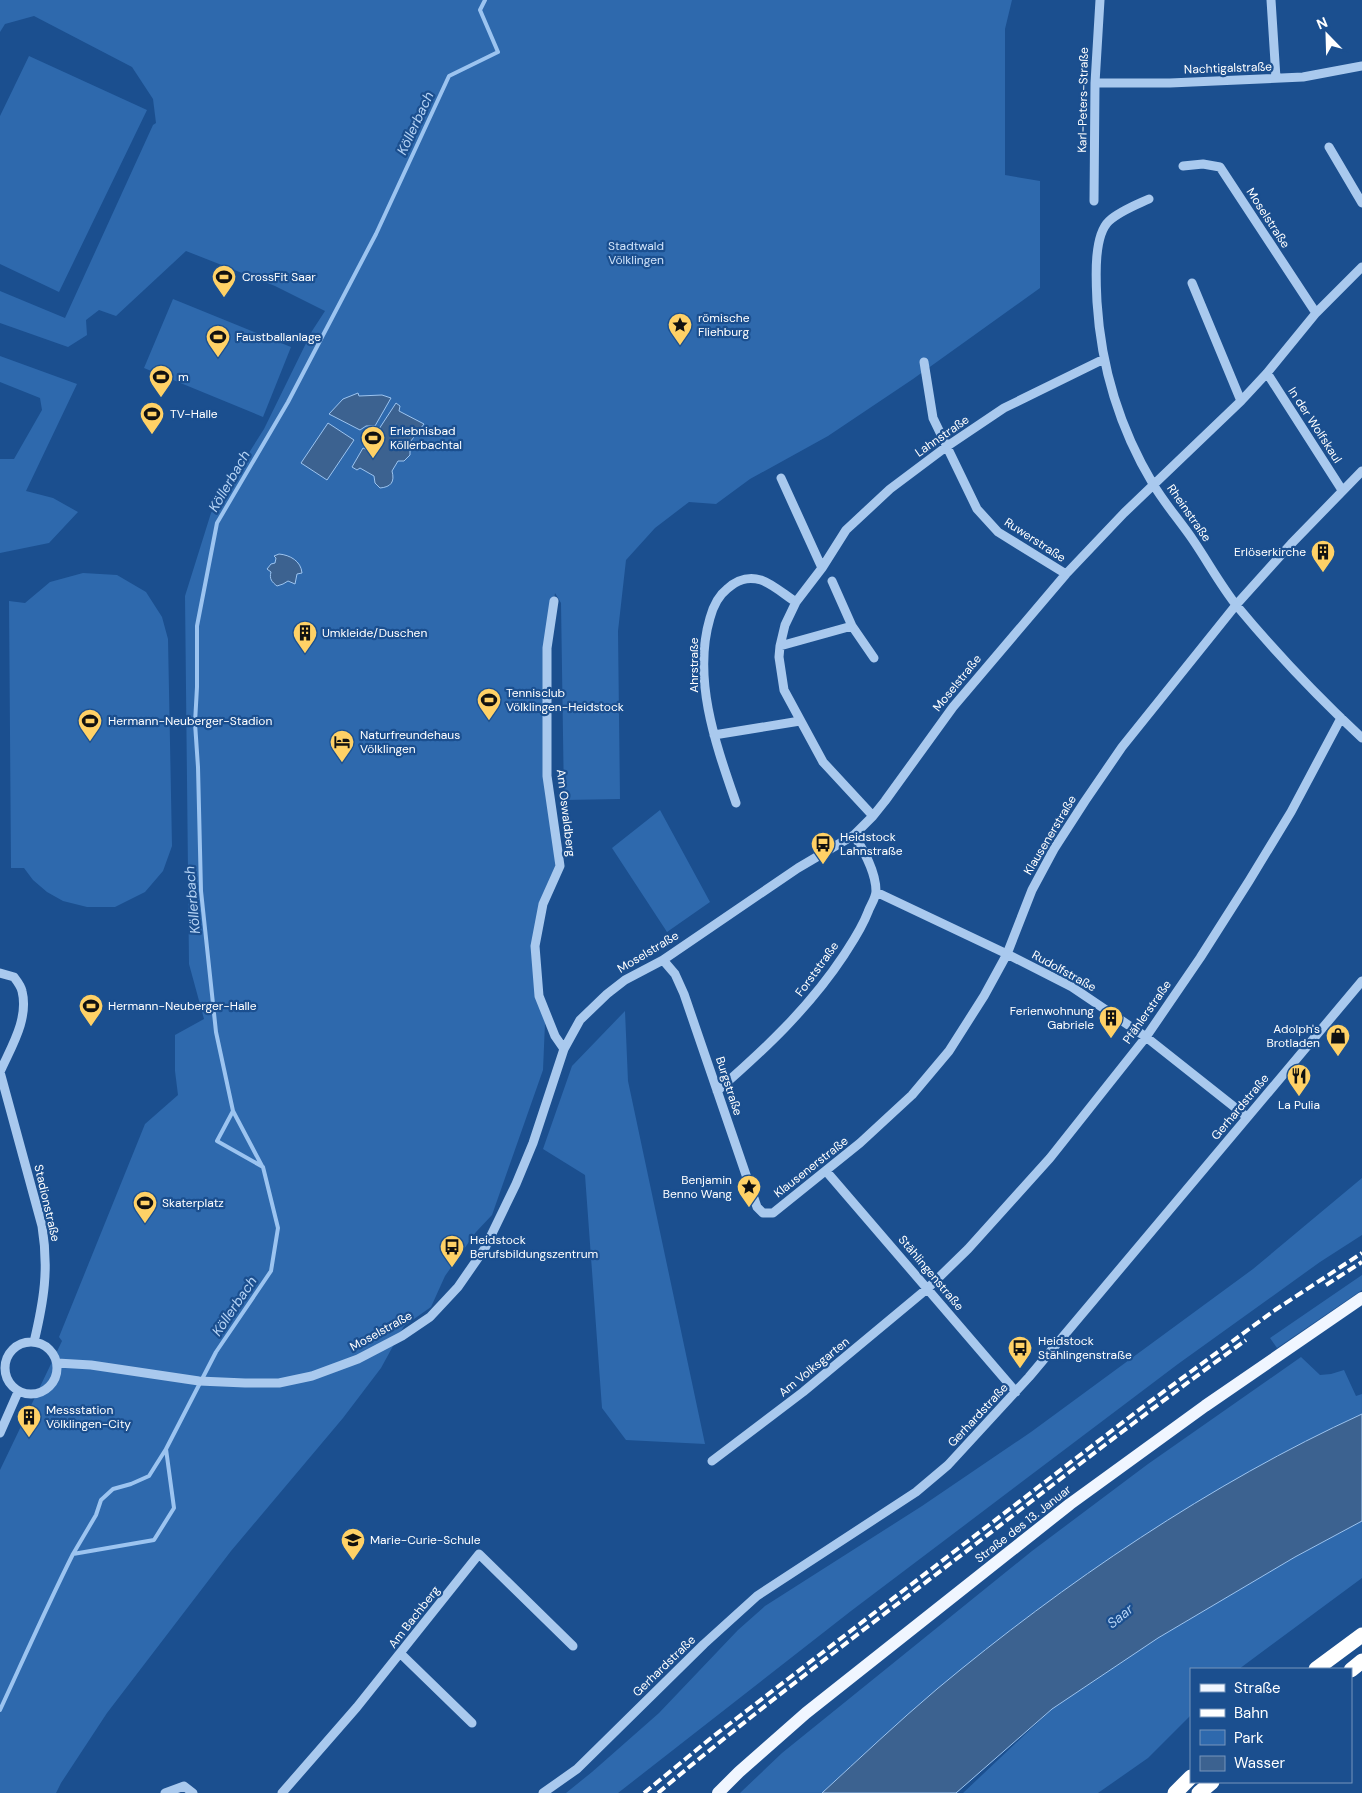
<svg xmlns="http://www.w3.org/2000/svg" width="1362" height="1793" viewBox="0 0 1362 1793" font-family="'DM Sans',sans-serif">
<style>
.green{fill:#2e69ad}
.water{fill:#3c6290;stroke:#9cc4f0}
.lines{fill:none;stroke-linecap:round;stroke-linejoin:round}
.stream{stroke:#9cc4f0;stroke-width:4}
.minor{stroke:#a9c9ee;stroke-width:9}
.major{stroke:#f0f6ff;stroke-width:12}
.highway{stroke:#fff;stroke-width:15}
.rail{stroke:#fff;stroke-width:4;stroke-dasharray:9 4;stroke-linecap:butt}
.labels{text-anchor:middle;stroke-width:4.5;stroke-linejoin:round;paint-order:stroke}
.street-label{font-size:12px;fill:#fff;stroke:#1b4f8f}
.park-label{font-size:12px;fill:#cfe3fa;stroke:#1b4f8f}
.poi-label{font-size:12px;fill:#fff;stroke:#1b4f8f;text-anchor:start}
.water-label{font-size:14px;font-style:italic;fill:#b5d3f5;stroke:#1b4f8f}
</style>
<rect width="100%" height="100%" fill="#1b4f8f"/>
<path class="green" d="M0 0H1012L1005 29V175L1040 181V288L913 379 828 436 750 479 716 504 689 502 655 528 626 560 618 631 620 799 564 800 561 603 555 593 547 648V776L560 866 543 904 535 946 539 996 545 1023 543 1070 492 1215 476 1232 445 1276 431 1307 404 1326 381 1368 343 1418 231 1551 107 1713 61 1783 56 1793H0V1470L62 1341 59 1337 145 1124 178 1095 175 1071V1035L204 1019 189 964 185 596 211 513 264 429 312 331 325 311 275 286 186 251 116 316 99 310 86 320 87 335 68 347 0 323V291L65 318 153 125 156 123 153 99 132 67 34 16 5 24 0 32Z
M29 56 147 110 59 292 0 264V116Z
M173 299 291 347 263 417 144 368Z
M0 356 77 384 26 491 53 498 78 512 49 543 0 553V459H14L42 410 40 398 0 382Z
M83 573 117 575 146 592 162 617 168 639 172 846 163 871 145 892 115 907H87L63 901 47 892 33 880 24 868H11L9 601 25 603 50 582Z
M660 810 710 902 667 932 612 848Z
M625 1011 628 1081 705 1444 626 1440 602 1408 585 1175 543 1149 572 1066Z
M1362 1178V1235L1320 1262 1178 1364 851 1611 618 1793H566L592 1772 659 1713 738 1630 765 1606 922 1506 1031 1432 1253 1269Z
M1362 1275V1290L1277 1348 1270 1338Z
M1301 1357 1320 1375 1331 1374 1344 1370 1356 1396 1362 1394V1414C1271 1456 1185 1508 1103 1564 1069 1587 1034 1611 1002 1637 940 1686 880 1739 822 1793H740L782 1753 1032 1551 1148 1464Z
M1362 1521V1578L1239 1669H1191V1715L1148 1758 1098 1793H963L1052 1709 1158 1638 1295 1557Z"/>
<path class="water" d="M358 393 359 396 382 395 391 398 375 426H366L360 430 329 414 343 399Z
M396 403 400 406 399 411 424 424 407 446 410 451V455L404 461H398L392 471C395 482 391 487 380 488L375 483 374 476 360 468 357 470 352 467 363 448 370 451C377 447 382 444 383 436L379 429Z
M328 423 354 440 327 480 301 463Z
M279 554C290 555 301 561 302 573L297 574 295 584 288 581 283 584 277 586C272 582 269 579 271 572L267 569 271 564 275 563 276 558 274 556Z
M1362 1414V1521L1295 1557 1158 1638 1052 1709 956 1793H822C860 1758 898 1722 937 1689 1064 1583 1211 1483 1362 1414Z"/>
<g class="lines">
<path class="stream" d="M233 1111 262 1166
M73 1554 96 1515 101 1500 113 1489 131 1484 149 1476 166 1449
M0 1710C24 1658 47 1606 73 1554L154 1540 174 1508 166 1449 216 1352 271 1271 278 1228 263 1167 217 1141 233 1111 216 1032 201 891 198 767 195 723 197 687V626L217 523 288 402 376 234 449 76 498 52 480 10 485 0"/>
<path class="minor" d="M1271 0 1276 78
M1095 83H1170L1303 77 1362 66
M1329 147 1362 203
M1183 166 1203 164 1220 167 1316 313
M1149 199C1136 205 1120 211 1109 221 1093 236 1096 281 1097 302 1101 366 1120 429 1153 484 1165 504 1180 521 1193 540 1208 562 1221 586 1237 606 1276 653 1318 697 1362 738
M1094 201 1095 83 1100 0
M1192 283 1241 401
M924 362 933 418 977 509 998 532 1066 574
M1267 373 1342 490
M781 478 822 568
M832 581 852 626 874 658
M554 601 547 648V776L560 866 543 904 535 946 539 996 555 1036 564 1049
M780 646 852 626
M714 735 800 721
M736 803C716 745 692 679 710 618 713 607 718 596 727 589 737 580 747 576 761 580 773 584 786 596 796 602
M873 816 823 762 784 690 779 657 780 646 785 625 796 602 822 568 846 530 890 489 946 447 1004 408 1104 359
M876 892 1007 954 1072 987 1146 1037 1247 1117
M663 960 675 974 684 994 757 1207 763 1213H773L860 1143 912 1095 949 1051 984 996 1007 954 1032 890 1054 849 1085 801 1122 747 1236 605 1291 544 1362 471
M0 973 14 977C17 981 21 986 22 991 29 1019 11 1047 0 1072
M0 1072 42 1226C49 1269 44 1300 34 1342
M717 1091C764 1050 809 1008 844 955 853 941 862 928 868 912 870 906 876 898 876 891 876 872 864 851 854 835
M826 1171 1016 1392
M5 1368a26 26 0 1 1 52 0a26 26 0 1 1-52 0Z
M57 1363 91 1365 199 1381 245 1383H279L312 1376 358 1359 402 1336 430 1317 458 1287 485 1248 516 1184 533 1143 564 1049 580 1020 607 994 625 980 663 960 798 868 854 835 873 816 885 801 953 707 1066 574 1124 513 1241 401 1267 373 1316 313 1362 267
M0 1433 18 1392
M712 1461 803 1392 928 1288 968 1249 1050 1158 1146 1037 1200 958 1249 881 1291 812 1341 718
M401 1654 472 1723
M165 1793 184 1786 193 1793
M282 1793 357 1707 479 1554 573 1646
M543 1793 577 1769 704 1644 757 1596 916 1492 948 1465 1029 1377 1362 981"/>
<path class="major" d="M718 1793 739 1772 806 1713 1070 1504 1205 1406 1362 1298"/>
<path class="highway" d="M1316 1669 1362 1635
M1351 1670 1362 1661
M1175 1793 1191 1777
M1199 1793 1212 1782"/>
<path class="rail" d="M1326 1285 1362 1262
M644 1793 711 1738 1144 1406 1275 1310 1362 1253
M658 1793C753 1713 853 1638 951 1563 1049 1488 1146 1412 1246 1340"/>
</g>
<defs>
<symbol id="stadium-pin" viewBox="-11 -11 22 30"><path d="M0 17L-7.5 6A9.5 9.5 0 1 1 7.5 6Z" fill="#ffd166" stroke="#1b4f8f"/><path d="M0-5a6.5 5 0 1 0 0 10a6.5 5 0 1 0 0-10ZM-3.5-1.8h7v3.6h-7Z" fill="#111"/></symbol>
<symbol id="sight-pin" viewBox="-11 -11 22 30"><path d="M0 17L-7.5 6A9.5 9.5 0 1 1 7.5 6Z" fill="#ffd166" stroke="#1b4f8f"/><path d="M0-6L1.8-2.2L6-1.7L2.9 1.2L3.7 5.4L0 3.3L-3.7 5.4L-2.9 1.2L-6-1.7L-1.8-2.2Z" fill="#111"/></symbol>
<symbol id="building-pin" viewBox="-11 -11 22 30"><path d="M0 17L-7.5 6A9.5 9.5 0 1 1 7.5 6Z" fill="#ffd166" stroke="#1b4f8f"/><path d="M-4-6H4V6H1V3H-1V6H-4ZM-2.5-4.3h1.7v1.8h-1.7ZM.8-4.3h1.7v1.8H.8ZM-2.5-1h1.7V.8h-1.7ZM.8-1h1.7V.8H.8Z" fill="#111"/></symbol>
<symbol id="hotel-pin" viewBox="-11 -11 22 30"><path d="M0 17L-7.5 6A9.5 9.5 0 1 1 7.5 6Z" fill="#ffd166" stroke="#1b4f8f"/><path d="M-6-4.5h1.5V1H6V5H4.5V3h-9V5H-6ZM-4 0a1.8 1.8 0 1 1 3.6 0ZM.5 0V-2.5h3Q6-2.5 6 0Z" fill="#111"/></symbol>
<symbol id="bus-pin" viewBox="-11 -11 22 30"><path d="M0 17L-7.5 6A9.5 9.5 0 1 1 7.5 6Z" fill="#ffd166" stroke="#1b4f8f"/><path d="M-5-6H5V4H4V6H2V4H-2V6H-4V4H-5ZM-3.5-4V0h7V-4ZM-3.5 1.2v1.5H-2V1.2ZM2 1.2v1.5H3.5V1.2Z" fill="#111"/></symbol>
<symbol id="shop-pin" viewBox="-11 -11 22 30"><path d="M0 17L-7.5 6A9.5 9.5 0 1 1 7.5 6Z" fill="#ffd166" stroke="#1b4f8f"/><path d="M-5-2.5h2.3a2.7 3.5 0 0 1 5.4 0H5L5.5 6h-11ZM-1.5-2.5h3a1.5 2.3 0 0 0-3 0Z" fill="#111"/></symbol>
<symbol id="restaurant-pin" viewBox="-11 -11 22 30"><path d="M0 17L-7.5 6A9.5 9.5 0 1 1 7.5 6Z" fill="#ffd166" stroke="#1b4f8f"/><path d="M-5-6h1v4h1v-4h1v4h1v-4h1v5L-1.5 .5V6h-2V.5L-5-1ZM5-6V6H3V1.5H1.5Q1.5-4 5-6Z" fill="#111"/></symbol>
<symbol id="school-pin" viewBox="-11 -11 22 30"><path d="M0 17L-7.5 6A9.5 9.5 0 1 1 7.5 6Z" fill="#ffd166" stroke="#1b4f8f"/><path d="M0-5L7-2L0 1L-7-2ZM-4 1L0 2.5L4 1V4Q0 6-4 4Z" fill="#111"/></symbol>
</defs>
<g fill-rule="evenodd">
<use href="#stadium-pin" x="210" y="263" width="28" height="38"/>
<use href="#sight-pin" x="666" y="311" width="28" height="38"/>
<use href="#stadium-pin" x="204" y="323" width="28" height="38"/>
<use href="#stadium-pin" x="147" y="363" width="28" height="38"/>
<use href="#stadium-pin" x="138" y="400" width="28" height="38"/>
<use href="#stadium-pin" x="359" y="424" width="28" height="38"/>
<use href="#building-pin" x="1309" y="538" width="28" height="38"/>
<use href="#building-pin" x="291" y="619" width="28" height="38"/>
<use href="#stadium-pin" x="475" y="686" width="28" height="38"/>
<use href="#stadium-pin" x="76" y="707" width="28" height="38"/>
<use href="#hotel-pin" x="328" y="728" width="28" height="38"/>
<use href="#bus-pin" x="809" y="830" width="28" height="38"/>
<use href="#stadium-pin" x="77" y="992" width="28" height="38"/>
<use href="#building-pin" x="1097" y="1004" width="28" height="38"/>
<use href="#shop-pin" x="1324" y="1022" width="28" height="38"/>
<use href="#restaurant-pin" x="1285" y="1062" width="28" height="38"/>
<use href="#sight-pin" x="735" y="1173" width="28" height="38"/>
<use href="#stadium-pin" x="131" y="1189" width="28" height="38"/>
<use href="#bus-pin" x="438" y="1233" width="28" height="38"/>
<use href="#bus-pin" x="1006" y="1334" width="28" height="38"/>
<use href="#building-pin" x="15" y="1403" width="28" height="38"/>
<use href="#school-pin" x="339" y="1526" width="28" height="38"/>
</g>
<g class="labels">
<g class="street-label">
<text transform="translate(1228 68) rotate(-2)" y="4">Nachtigalstraße</text>
<text transform="translate(1083 100) rotate(-89)" y="4">Karl-Peters-Straße</text>
<text transform="translate(1268 218) rotate(57)" y="4">Moselstraße</text>
<text transform="translate(1315 425) rotate(57)" y="4">In der Wolfskaul</text>
<text transform="translate(942 436) rotate(-35)" y="4">Lahnstraße</text>
<text transform="translate(1189 513) rotate(55)" y="4">Rheinstraße</text>
<text transform="translate(1035 540) rotate(33)" y="4">Ruwerstraße</text>
<text transform="translate(694 665) rotate(-90)" y="4">Ahrstraße</text>
<text transform="translate(957 683) rotate(-51)" y="4">Moselstraße</text>
<text transform="translate(566 813) rotate(83)" y="4">Am Oswaldberg</text>
<text transform="translate(1050 835) rotate(-59)" y="4">Klausenerstraße</text>
<text transform="translate(648 952) rotate(-31)" y="4">Moselstraße</text>
<text transform="translate(817 969) rotate(-54)" y="4">Forststraße</text>
<text transform="translate(1064 971) rotate(29)" y="4">Rudolfstraße</text>
<text transform="translate(1147 1012) rotate(-55)" y="4">Pfählerstraße</text>
<text transform="translate(729 1086) rotate(72)" y="4">Burgstraße</text>
<text transform="translate(1240 1107) rotate(-50)" y="4">Gerhardstraße</text>
<text transform="translate(811 1167) rotate(-38)" y="4">Klausenerstraße</text>
<text transform="translate(47 1203) rotate(77)" y="4">Stadionstraße</text>
<text transform="translate(931 1273) rotate(50)" y="4">Stählingenstraße</text>
<text transform="translate(381 1331) rotate(-29)" y="4">Moselstraße</text>
<text transform="translate(814 1367) rotate(-39)" y="4">Am Volksgarten</text>
<text transform="translate(978 1415) rotate(-47)" y="4">Gerhardstraße</text>
<text transform="translate(1023 1524) rotate(-38)" y="4">Straße des 13. Januar</text>
<text transform="translate(414 1617) rotate(-52)" y="4">Am Bachberg</text>
<text transform="translate(664 1666) rotate(-44)" y="4">Gerhardstraße</text>
</g>
<g class="park-label">
<text x="636" y="250">Stadtwald<tspan x="636" dy="14">Völklingen</tspan></text>
</g>
<g class="poi-label">
<text x="242" y="281">CrossFit Saar</text>
<text x="698" y="322">römische<tspan x="698" dy="14">Fliehburg</tspan></text>
<text x="236" y="341">Faustballanlage</text>
<text x="178" y="381">m</text>
<text x="170" y="418">TV-Halle</text>
<text x="390" y="435">Erlebnisbad<tspan x="390" dy="14">Köllerbachtal</tspan></text>
<text x="1306" y="556" text-anchor="end">Erlöserkirche</text>
<text x="322" y="637">Umkleide/Duschen</text>
<text x="506" y="697">Tennisclub<tspan x="506" dy="14">Völklingen-Heidstock</tspan></text>
<text x="108" y="725">Hermann-Neuberger-Stadion</text>
<text x="360" y="739">Naturfreundehaus<tspan x="360" dy="14">Völklingen</tspan></text>
<text x="840" y="841">Heidstock<tspan x="840" dy="14">Lahnstraße</tspan></text>
<text x="108" y="1010">Hermann-Neuberger-Halle</text>
<text x="1094" y="1015" text-anchor="end">Ferienwohnung<tspan x="1094" dy="14">Gabriele</tspan></text>
<text x="1320" y="1033" text-anchor="end">Adolph's<tspan x="1320" dy="14">Brotladen</tspan></text>
<text x="1299" y="1109" text-anchor="middle">La Pulia</text>
<text x="732" y="1184" text-anchor="end">Benjamin<tspan x="732" dy="14">Benno Wang</tspan></text>
<text x="162" y="1207">Skaterplatz</text>
<text x="470" y="1244">Heidstock<tspan x="470" dy="14">Berufsbildungszentrum</tspan></text>
<text x="1038" y="1345">Heidstock<tspan x="1038" dy="14">Stählingenstraße</tspan></text>
<text x="46" y="1414">Messstation<tspan x="46" dy="14">Völklingen-City</tspan></text>
<text x="370" y="1544">Marie-Curie-Schule</text>
</g>
<g class="water-label">
<text transform="translate(415 123) rotate(-65)" y="5">Köllerbach</text>
<text transform="translate(229 481) rotate(-60)" y="5">Köllerbach</text>
<text transform="translate(192 900) rotate(-95)" y="5">Köllerbach</text>
<text transform="translate(234 1306) rotate(-56)" y="5">Köllerbach</text>
<text transform="translate(1120 1616) rotate(-39)" y="5">Saar</text>
</g>
</g>
<rect x="1190" y="1668" width="162" height="115" fill="#1b4f8f" stroke="#7695bc"/>
<rect x="1200" y="1684" width="25" height="8" fill="#f0f6ff" stroke="#7695bc"/>
<text x="1234" y="1693" font-size="15" fill="#ffffff">Straße</text>
<rect x="1200" y="1709" width="25" height="8" fill="#ffffff" stroke="#7695bc"/>
<text x="1234" y="1718" font-size="15" fill="#ffffff">Bahn</text>
<rect x="1200" y="1730" width="25" height="15" fill="#2e69ad" stroke="#7695bc"/>
<text x="1234" y="1743" font-size="15" fill="#ffffff">Park</text>
<rect x="1200" y="1756" width="25" height="15" fill="#3c6290" stroke="#7695bc"/>
<text x="1234" y="1768" font-size="15" fill="#ffffff">Wasser</text>
<g transform="translate(1327 35) rotate(337)" stroke="#1b4f8f" stroke-width="4" paint-order="stroke">
<path d="M0-4L9 19L0 12L-9 19Z" fill="#ffffff"/>
<text y="-8" font-size="14" font-weight="bold" text-anchor="middle" fill="#ffffff">N</text>
</g>
</svg>
